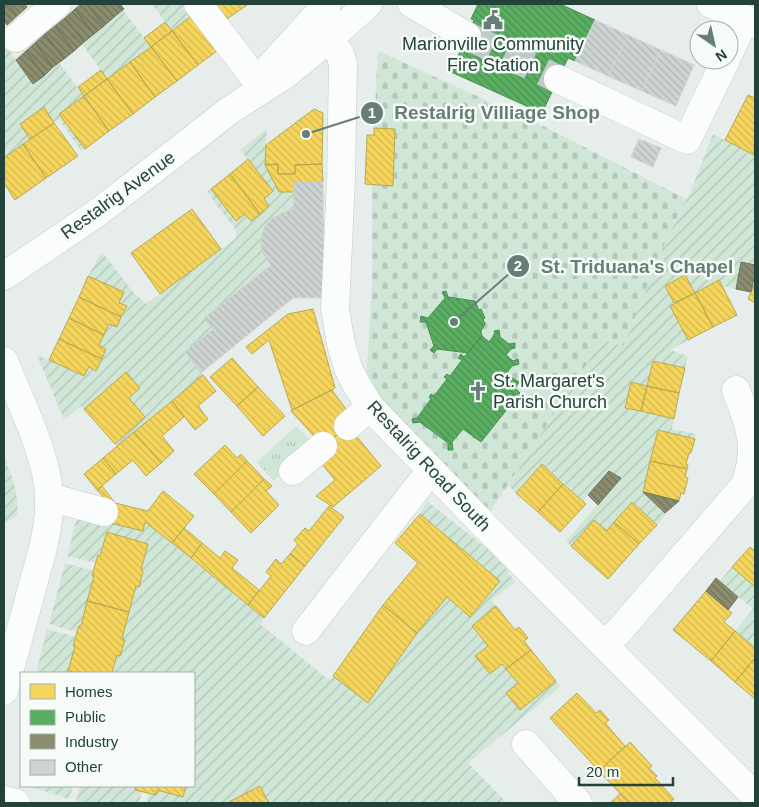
<svg xmlns="http://www.w3.org/2000/svg" width="759" height="807" viewBox="0 0 759 807" font-family="Helvetica,sans-serif">
<style>
.grass{fill:url(#grass-tufts)}
.cemetery{fill:url(#cemetery-stones)}
.garden{fill:url(#garden-furrows)}
.homes{fill:url(#homes-back-hatch);stroke:#b6a952}
.public{fill:url(#public-back-hatch);stroke:#498e55}
.industry{fill:url(#industry-back-hatch);stroke:#6c765e}
.building{fill:url(#building-back-hatch);stroke:#d0d6d3}
.lines{fill:none;stroke-linecap:round;stroke-linejoin:round}
.minor-tunnel{stroke:#c0cbc7;stroke-width:28;stroke-dasharray:28 14;stroke-linecap:butt}
.minor-casing{stroke:#c4cac7;stroke-width:29}
.minor{stroke:#fbfcfc;stroke-width:28}
.labels{text-anchor:middle;stroke-width:5;stroke-linejoin:round;paint-order:stroke}
.poi-label{font-size:18px;fill:#22423a;stroke:#f6fbf8}
.street-label{font-size:18px;fill:#22423a;stroke:#f6fbf8}
.leader{fill:none;stroke:#677e78;stroke-width:2}
.callout-dot{fill:#677e78;stroke:#f6fbf8;stroke-width:2}
.mark-label{font-size:15px;text-anchor:middle;font-weight:bold;fill:#fff}
.callout-label{font-size:19px;text-anchor:middle;font-weight:bold;fill:#677e78;stroke:#f6fbf8;stroke-width:5;stroke-linejoin:round;paint-order:stroke}
</style>
<defs>
<pattern id="grass-tufts" width="24" height="20" patternUnits="userSpaceOnUse" patternTransform="scale(1.25)"><rect width="24" height="20" fill="#d0e6d7"/><path d="M3 7l-1-3M5 7V3M7 7l1-3M15 17l-1-3M17 17v-4M19 17l1-3" fill="none" stroke="#b2c6b9"/></pattern>
<pattern id="cemetery-stones" width="16" height="16" patternUnits="userSpaceOnUse" patternTransform="scale(1.25)"><rect width="16" height="16" fill="#d0e6d7"/><path d="M2 7V4a2 2 0 0 1 4 0v3zM10 15v-3a2 2 0 0 1 4 0v3z" fill="#b2c6b9"/></pattern>
<pattern id="garden-furrows" width="10" height="10" patternUnits="userSpaceOnUse" patternTransform="scale(1.25)"><rect width="10" height="10" fill="#d0e6d7"/><path d="M-1 1l2-2M0 10L10 0M9 11l2-2" fill="none" stroke="#b2c6b9"/></pattern>
<pattern id="homes-back-hatch" width="6" height="6" patternUnits="userSpaceOnUse" patternTransform="scale(1.25)"><rect width="6" height="6" fill="#f6d55c"/><path d="M-1 5l2 2M0 0l6 6M5-1l2 2" fill="none" stroke="#d3b851"/></pattern>
<pattern id="public-back-hatch" width="6" height="6" patternUnits="userSpaceOnUse" patternTransform="scale(1.25)"><rect width="6" height="6" fill="#5aae61"/><path d="M-1 5l2 2M0 0l6 6M5-1l2 2" fill="none" stroke="#4a8f51"/></pattern>
<pattern id="industry-back-hatch" width="6" height="6" patternUnits="userSpaceOnUse" patternTransform="scale(1.25)"><rect width="6" height="6" fill="#8c8c6e"/><path d="M-1 5l2 2M0 0l6 6M5-1l2 2" fill="none" stroke="#72745b"/></pattern>
<pattern id="building-back-hatch" width="6" height="6" patternUnits="userSpaceOnUse" patternTransform="scale(1.25)"><rect width="6" height="6" fill="#ced4d1"/><path d="M-1 5l2 2M0 0l6 6M5-1l2 2" fill="none" stroke="#b1b7b4"/></pattern>
</defs>
<rect width="100%" height="100%" fill="#e7edea"/>
<path class="grass" d="M296 426 313 444 273 481 257 462Z"/>
<path class="cemetery" d="M378 51 545 127 686 199 667 238 623 347 603 339 490 512 376 393C372 386 368 380 367 372L372 282V185H393L395 130 374 128Z"/>
<path class="garden" d="M152 4H189L191 17 172 31Z
M123 10 151 47 107 79 82 44Z
M4 43 33 84 59 63 84 96 59 115 85 149 81 151 59 119 54 123 44 107 20 124 30 139 4 158Z
M267 129 265 165 279 192H294L293 210C288 211 283 212 278 214 257 225 257 249 271 265L213 329 185 352 203 375 117 446 115 444 145 417 129 398 140 388 127 373 84 409 81 406 64 420 37 355 84 376 89 367 96 370 106 349 99 345 109 324 117 327 127 306 119 303 124 292 88 276 101 253 102 252 134 293 146 304 235 239 237 232 207 192 211 189 236 221 245 214 251 221 269 206 264 199 273 191 240 150Z
M713 134 755 156V265L741 262 736 289 722 286 719 280 695 293 685 275 665 286 674 303 671 306 688 340 670 350 688 356 685 368 653 361 647 386 631 383 625 408 674 419 672 429 696 434 695 439 658 430 643 492 666 514 657 525 632 503 607 531 594 520 571 546 566 541 620 478 609 471 583 501 542 464 516 493 508 485 603 339 623 347 667 238 690 193Z
M4 456C12 477 19 492 17 516L4 523Z
M427 501 500 559 515 582 491 600 496 606 472 626 488 646 476 657 489 674 502 664 518 683 520 710 556 681 561 686 468 763 507 803H269L259 786 227 803H146L149 793 157 790 182 797 186 786H194V673H112L117 655 120 656 125 640 122 639 136 586 139 587 143 571 141 570 148 544 107 532 100 556 98 555 96 563 67 556 78 514 143 531 145 522 264 618 260 624 329 680 333 676 368 703 417 633 447 597 500 581 420 514Z
M65 563 93 571 92 576H94L81 626H79L77 632 49 624Z
M732 567 755 587V648L735 631 753 609 720 581Z
M47 629 76 637 73 645 75 646 69 671 78 673H36Z
M29 786H73L69 799Z
M80 786H136L135 790 142 791 139 803H85L76 801Z"/>
<path class="homes" d="M212 4H246L247 5 224 21Z
M191 16 217 51 198 65 172 31Z
M165 22 172 31 151 47 144 38Z
M172 31 198 65 177 81 151 47Z
M151 47 177 81 155 97 130 62Z
M130 62 155 97 133 114 107 79Z
M101 70 107 79 84 96 78 87Z
M107 79 133 114 109 131 84 96Z
M748 95 755 98 754 155 725 140Z
M84 96 109 131 85 149 59 114Z
M44 107 54 123 30 139 20 124Z
M314 109 323 113 322 164 295 165V174H278V164L265 165 266 145Z
M54 123 78 156 46 178 23 144Z
M374 128 395 129 393 186 365 184 367 135H374Z
M23 144 46 178 15 200 4 183V158Z
M248 159 273 191 264 199 269 206 260 214 230 174Z
M278 164V174H295V165L322 164 323 182H294V192H279L265 165Z
M230 174 260 214 251 221 245 214 236 221 211 189Z
M192 209 221 249 160 294 131 253Z
M685 275 695 293 674 303 665 286Z
M88 276 124 292 119 303 127 306 121 317 79 297Z
M719 280 737 315 713 327 695 293Z
M755 283V303L748 299Z
M695 293 713 327 688 340 670 306Z
M79 297 121 317 117 327 109 324 104 335 69 318Z
M313 309 335 388 292 410 269 340 252 354 246 347 288 314Z
M69 318 104 335 99 345 106 349 102 359 59 339Z
M59 339 102 359 96 371 89 367 84 376 49 360Z
M232 358 258 387 237 406 210 377Z
M653 361 685 368 679 393 647 386Z
M126 372 140 388 129 398 145 417 115 444 84 409Z
M203 375 216 391 198 406 208 419 195 430 172 401Z
M631 382 647 386 641 411 625 408Z
M647 386 679 393 674 419 641 411Z
M258 387 285 416 263 436 237 406Z
M332 390 348 412V426L323 446 291 411Z
M172 401 184 417 162 436 174 451 161 463 134 432Z
M348 426 381 466 333 507 316 496 335 480 322 464 323 446Z
M658 430 695 439 691 453H689L686 464 688 465 687 469 650 461Z
M134 432 161 463 146 476 133 460 116 474 103 458Z
M225 445 237 458 241 454 247 461 214 494 194 474Z
M103 458 116 474 97 490 84 474Z
M247 461 264 479 231 512 214 494Z
M650 461 687 469 685 477 688 478 684 494 681 493 679 501 643 492Z
M542 464 563 484 538 512 516 493Z
M264 479 272 486 266 491 279 505 251 533 231 512Z
M563 484 586 504 560 532 538 512Z
M102 486 115 503 114 508 97 490Z
M163 491 194 516 172 543 145 522 143 531 110 523 115 503 148 511Z
M632 502 657 525 639 544 614 522Z
M329 506 344 517 305 566 290 554 298 544 294 540 305 528 309 531Z
M420 514 500 581 470 617 447 597 417 633 383 605 418 563 395 543Z
M594 520 607 531 614 522 639 544 608 579 571 546Z
M184 528 202 543 191 558 172 543Z
M107 532 148 544 141 570 143 571 139 587 136 586 129 612 87 601 94 576H92L95 565 98 555 100 556Z
M202 543 220 558 225 551 238 560 232 568 259 590 248 605 191 558Z
M750 547 755 551V587L732 567Z
M290 554 305 566 264 618 248 605 271 576 266 572 276 559 281 564Z
M706 591 732 613 724 622 735 631 711 661 673 630Z
M87 601 129 612 122 639 125 640 120 656 117 655 112 673H78L68 671 75 646H73L77 632 79 626H81Z
M383 605 417 633 368 703 333 676Z
M496 606 515 630 519 627 528 638 524 641 531 650 506 669 502 664 490 674 475 656 488 646 472 626Z
M735 631 755 648V658L735 682 711 661Z
M531 650 556 681 520 710 506 693 518 683 506 669Z
M755 658V699L735 682Z
M577 693 596 713 600 710 609 720 605 723 625 746 599 771 550 718Z
M630 742 652 766 649 768 657 776 655 778 674 799 669 803H629L599 771Z
M136 786H186L183 797 157 790 156 795 135 790Z
M260 786 269 803H227Z
M620 794 629 803H610Z"/>
<path class="public" d="M478 4H560L595 20 575 61 568 58 542 113 451 72 474 20 471 19Z
M446 291 448 297 475 301 479 310 481 309 485 318 483 319 485 324 481 331 482 336 468 353 437 349 434 353 430 350 434 346 426 322H420L421 316 428 318 445 298 442 292Z
M499 330 500 337 509 344 515 343V348L511 349 506 355 513 361 518 359 519 364 512 366 506 374 519 382 515 388 520 393 481 442 463 429 452 442 453 450H448V443L420 422 413 423 412 419 417 418 431 399 429 397 431 394 434 396 447 379 444 377 447 374 450 376 462 360 458 358 461 354 464 357 482 336 489 342 495 334 494 331Z"/>
<path class="industry" d="M4 4H8L17 16 7 25 4 20Z
M8 4H25L27 7 17 16Z
M81 4H87L104 26 94 34 75 9Z
M87 4H104L114 17 104 26Z
M104 4H120L124 9 114 17Z
M75 9 94 34 84 42 65 18Z
M65 18 84 42 74 51 55 26Z
M55 26 74 51 64 59 45 34Z
M45 34 64 59 53 67 35 43Z
M35 43 53 67 44 76 26 51Z
M26 51 44 76 33 84 16 60Z
M741 262 755 265V274L751 292 736 289Z
M609 471 621 478 598 505 588 495Z
M643 492 679 501 665 513Z
M716 578 738 597 728 610 706 591Z"/>
<path class="building" d="M595 20 628 35 608 76 575 61Z
M628 35 661 50 642 91 608 76Z
M661 50 694 65 676 106 642 91Z
M639 139 661 148 653 167 631 157Z
M294 182H323L324 298H293L201 373 185 352 213 329 204 318 271 265 266 259 261 249V237L265 226 272 218 284 212 293 210Z"/>
<g class="lines">
<path class="minor-tunnel" d="M467 36 558 79"/>
<defs>
<path id="minor" d="M198 4 263 89
M412 4 467 36
M711 4 755 24
M16 38 57 4
M329 39 340 54 343 64 341 180 335 309 341 344 348 368 355 382 370 407 484 525 749 790 755 792
M729 53 745 19
M260 78 327 4
M558 79 687 140 726 60
M4 276 97 213 175 153 230 110 285 75 329 39 368 4
M4 361C19 399 42 444 48 484 51 506 48 527 43 548L4 691
M348 426 370 407
M293 471 323 446
M49 497 104 512
M306 631 431 470
M605 645 619 631 745 485C759 446 750 427 736 390
M526 744 578 803
M4 800 16 803"/>
</defs>
<use href="#minor" class="minor-casing"/>
<use href="#minor" class="minor"/>
</g>
<defs>
<symbol id="civic-bare" viewBox="-9 -9 18 18"><path d="M-.6-6.5H3V-4.5H.6V-3L4-1V1h2V6H-6V1h2V-1L-.6-3ZM-1.2 2.5V6h2.4V2.5Z" fill="#677e78" stroke="#f6fbf8" stroke-width="2.5" paint-order="stroke"/></symbol>
<symbol id="church-bare" viewBox="-9 -9 18 18"><path d="M-1.2-6h2.4v3.5h3.3v2.4h-3.3V6h-2.4V-.1h-3.3v-2.4h3.3Z" fill="#677e78" stroke="#f6fbf8" stroke-width="2.5" paint-order="stroke"/></symbol>
</defs>
<g fill-rule="evenodd">
<use href="#civic-bare" x="479" y="6" width="28" height="28"/>
<use href="#church-bare" x="464" y="377" width="28" height="28"/>
</g>
<g class="labels">
<g class="poi-label">
<text x="493" y="50">Marionville Community<tspan x="493" dy="21">Fire Station</tspan></text>
<text x="493" y="387" text-anchor="start">St. Margaret's<tspan x="493" dy="21">Parish Church</tspan></text>
</g>
<g class="street-label">
<text transform="translate(118 195) rotate(-36)" y="6">Restalrig Avenue</text>
<text transform="translate(429 466) rotate(47)" y="6">Restalrig Road South</text>
</g>
</g>
<path class="leader" d="M306 134L372 113M454 322L518 266"/>
<g class="callout-dot">
<circle cx="306" cy="134" r="5"/>
<circle cx="454" cy="322" r="5"/>
<circle cx="372" cy="113" r="12"/>
<circle cx="518" cy="266" r="12"/>
</g>
<g class="mark-label">
<text x="372" y="118">1</text>
<text x="518" y="271">2</text>
</g>
<g class="callout-label">
<text x="497" y="119">Restalrig Villiage Shop</text>
<text x="637" y="273">St. Triduana's Chapel</text>
</g>
<rect width="759" height="807" fill="none" stroke="#22423a" stroke-width="10"/>
<rect x="20" y="672" width="175" height="115" fill="#f6fbf8" stroke="#a1b1ac"/>
<rect x="30" y="684" width="25" height="15" fill="#f6d55c" stroke="#a1b1ac"/>
<text x="65" y="697" font-size="15" fill="#22423a">Homes</text>
<rect x="30" y="710" width="25" height="15" fill="#5aae61" stroke="#a1b1ac"/>
<text x="65" y="722" font-size="15" fill="#22423a">Public</text>
<rect x="30" y="734" width="25" height="15" fill="#8c8c6e" stroke="#a1b1ac"/>
<text x="65" y="747" font-size="15" fill="#22423a">Industry</text>
<rect x="30" y="760" width="25" height="15" fill="#ced4d1" stroke="#a1b1ac"/>
<text x="65" y="772" font-size="15" fill="#22423a">Other</text>
<g transform="translate(714 45) rotate(146)"><circle r="24" fill="#f6fbf8" stroke="#a1b1ac"/>
<path d="M0-4L9 19L0 12L-9 19Z" fill="#677e78"/>
<text y="-8" font-size="14" font-weight="bold" text-anchor="middle" fill="#22423a">N</text>
</g>
<path d="M579 777v8h94v-8" fill="none" stroke="#22423a" stroke-width="2.5"/>
<text x="586" y="777" font-size="15" fill="#22423a" stroke="#f6fbf8" stroke-width="4" paint-order="stroke">20 m</text>
</svg>
